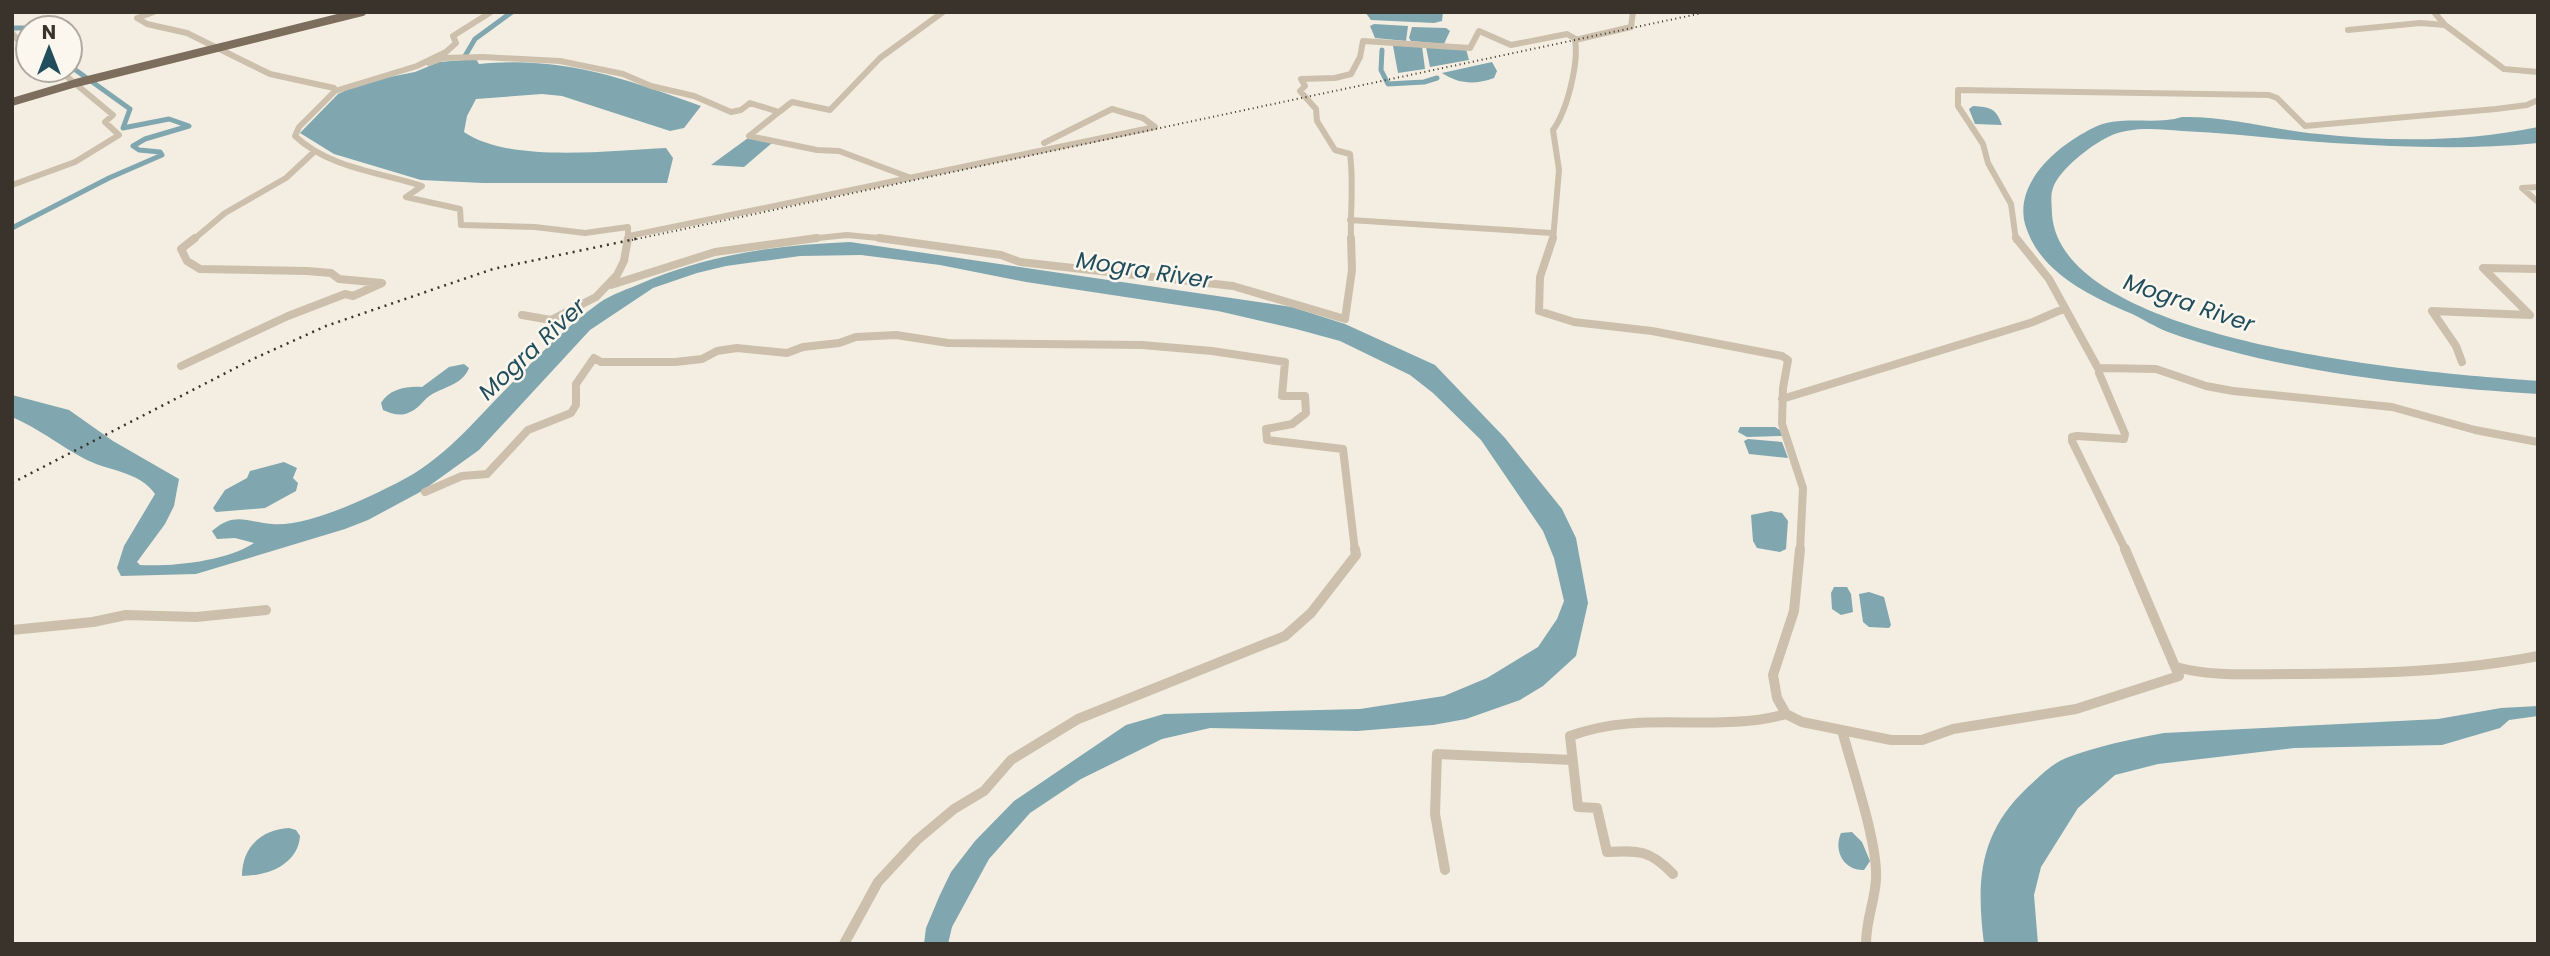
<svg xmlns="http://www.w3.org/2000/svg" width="2550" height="956" viewBox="0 0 2550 956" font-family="Poppins,sans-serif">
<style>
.water{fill:#80a6b0}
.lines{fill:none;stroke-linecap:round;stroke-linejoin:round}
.canal{stroke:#80a6b0;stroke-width:5}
.minor-far2{stroke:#ccc0ad;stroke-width:6}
.minor-far1{stroke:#ccc0ad;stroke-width:8}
.minor{stroke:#ccc0ad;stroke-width:10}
.major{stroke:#7c6d5d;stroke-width:8}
.rail-far1{stroke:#3a332b;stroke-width:2;stroke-dasharray:1 3.5;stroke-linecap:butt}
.rail{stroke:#3a332b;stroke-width:2.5;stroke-dasharray:2 5;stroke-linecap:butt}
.labels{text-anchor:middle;stroke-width:5;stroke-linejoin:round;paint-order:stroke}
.water-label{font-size:23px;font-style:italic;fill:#214e5c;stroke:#fbf7ee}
</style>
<rect width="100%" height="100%" fill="#f3eee1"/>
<path class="water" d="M1365 12H1443L1442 21 1434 23 1371 20Z
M1374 24 1408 26 1406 41 1375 38 1370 26Z
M1412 27 1446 28 1450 31 1444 44 1411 41 1409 38Z
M1393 46H1422L1425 69 1398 73Z
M1426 47 1466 49 1469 60 1430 67Z
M476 59 479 64C563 56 623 78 701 106L684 128 670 131 562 96 542 94 476 99 467 116 464 132C511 164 611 150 666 148L673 158 667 183H483L421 180 334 154 300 133 338 94 364 82 415 72 439 62Z
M1492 62 1497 71 1494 78C1475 85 1459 84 1442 73Z
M1973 106C1990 107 1996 108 2002 125L1975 124 1969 109Z
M2182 117C2228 116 2274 130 2319 134 2392 142 2466 142 2538 127V143C2469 150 2402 147 2333 143 2283 140 2233 133 2182 131 2158 129 2130 126 2108 137 2091 145 2059 170 2053 188 2050 195 2052 207 2052 215 2063 346 2436 374 2538 381V394C2420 387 2279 372 2168 332 2155 327 2143 319 2130 313 2088 295 2039 272 2025 224 2014 181 2059 145 2093 128 2120 114 2154 126 2182 117Z
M748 138 772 143 744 167 711 165Z
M850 242 1292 307 1345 324 1435 365 1505 438 1562 509 1576 538 1588 603 1576 656 1543 686 1520 700 1466 719 1433 725 1357 731 1210 728 1162 739 1081 779 1030 813 989 859 952 927 948 944H924L926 928 939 897 951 872 975 841 1014 801 1126 725 1164 714 1360 709 1444 696 1487 678 1538 647 1557 619 1564 601 1554 558 1543 531 1481 440 1433 393 1410 375 1340 341 1296 329 1218 311 1026 282 940 265 861 255 800 256 726 266 697 273 653 288 590 330 479 450 422 491 368 520 345 529 196 574 121 576 117 568 124 546 155 494C140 471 106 471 83 458 59 445 38 428 12 417V395L69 410 113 441 179 479 174 506 165 524 137 562 140 565C172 567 227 561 254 543L235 538 217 539 212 531C235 511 246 522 272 524 308 527 365 499 397 483 445 459 473 422 509 386 537 357 567 326 599 303 612 294 628 289 642 283 711 254 776 245 850 242Z
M464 364 469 368C462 386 441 387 428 397 422 402 418 409 410 412 401 417 392 414 383 410L381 403C389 389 407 386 422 387L449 367Z
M1740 427H1775L1780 430 1782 436 1747 437 1738 432Z
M1748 439 1782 442 1788 458 1749 454 1744 441Z
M284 462 297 468 293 478 298 483 296 491 265 508 216 512 213 508 225 490 247 478 250 471Z
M1771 511 1782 513 1788 521 1786 549 1780 552 1757 548 1753 541 1751 515Z
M1834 587H1847L1851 594 1853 612 1841 615 1832 609 1831 593Z
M1869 592 1884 597 1891 625 1889 628 1869 627 1863 622 1859 594Z
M2538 706V716L2509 720 2500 728 2442 745 2294 748 2158 764 2115 775 2078 808 2041 867 2034 895 2038 944H1984C1976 880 1979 833 2028 787 2039 777 2051 764 2066 758 2097 746 2132 739 2164 733L2438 719 2501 708Z
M289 828 296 830 300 836C298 865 267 876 242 876 242 847 261 830 289 828Z
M1852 832 1862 842 1870 861 1864 870C1844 871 1833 851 1841 833Z"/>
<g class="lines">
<path class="canal" d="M12 28H25L28 35
M1382 50 1381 70 1388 84 1424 82 1437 78
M465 56 475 39 512 12
M12 228 109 178 162 155 160 152 139 150 133 146 145 139 189 126 169 119 123 128 130 109 70 66"/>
<path class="minor-far2" d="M154 12 137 18 147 24 187 33 270 74 334 88 335 91 299 127 295 136C329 168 379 172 422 186L406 197 460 209 461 225 535 227 585 233 628 227V240
M2434 12 2445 25
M2348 30 2420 23 2445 25 2504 69 2538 72
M12 33 28 52
M429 63 443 58 483 57 560 61 623 74 651 86 694 96 731 112 741 110 750 103 779 112 792 102 830 110 880 58 943 12
M335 91 417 66 446 52 456 43 453 36 491 12
M779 112 749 136 817 150 839 151 911 178
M12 185 75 162 119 135 105 122 113 115 59 70
M2538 187 2522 188 2538 202
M1350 220 1552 233
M629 236 1155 127 1143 118 1112 109 1044 143
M193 240 225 213 286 178 315 151
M799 240 847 235 899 240
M1351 240C1350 210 1354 184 1350 154L1335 150 1317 121 1316 109 1300 91 1305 86 1301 79 1335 78 1351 74 1360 57 1363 41 1470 48 1479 31 1511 45 1567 34 1576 39
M1553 240 1559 170 1553 130C1567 111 1579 63 1575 40L1631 27 1633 12
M2016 240 2011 204 1988 163 1983 144 1958 106V90L2269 95 2277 98 2305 126 2496 109 2527 105 2538 100"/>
<path class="minor-far1" d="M879 238 1001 255 1020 262 1233 286 1345 319 1352 270 1351 238
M1553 238 1540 277 1539 311 1574 322 1652 331 1782 356 1788 360 1783 388 1782 424 1803 488 1800 551
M2016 238 2049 279 2099 370
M611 285 715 252 817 238
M522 315 551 320 596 297 617 275 624 261 628 238
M2462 362 2456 346 2432 311 2530 315 2483 268 2538 269
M181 366 288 316 345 294 353 296 382 283 339 279 331 273 307 271 200 269 187 261 181 249 195 238
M1782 399 2033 322 2063 309
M425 492 462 476 487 474 528 430 571 413 576 405V384L594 358 601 362H675L702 359 717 351 737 348 787 353 803 347 839 343 856 337 896 335 948 343 1142 345 1212 351 1285 362 1282 396H1305L1306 413 1292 424 1266 429 1267 440 1343 449 1355 551
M2126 551 2072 441V437L2077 436 2124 439 2125 434 2099 373 2100 368 2156 369 2206 386 2233 391 2392 407 2475 430 2538 442"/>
<path class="minor" d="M1800 549 1794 611 1773 675 1777 698 1786 714 1802 722 1891 740H1922L1953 729 2076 709 2179 676 2125 549
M12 630 93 622 126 615 196 617 266 610
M2176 667C2212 677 2250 674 2287 674 2371 674 2456 672 2538 656
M1842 730C1852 769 1878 842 1876 879 1875 901 1866 919 1866 944
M1445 870 1435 814 1437 754 1572 760
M1673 874C1650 850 1639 850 1607 852L1597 808 1578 807 1570 736C1643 709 1712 734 1786 714
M844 944 878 882 917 840 954 809 984 791 1011 760 1078 719 1285 636 1311 613 1356 555 1355 549"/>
<path class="major" d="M12 102 76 83 362 12"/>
<path class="rail-far1" d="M632 240 1707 12"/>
<path class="rail" d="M12 483 253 359 326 326 493 269 640 238"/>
</g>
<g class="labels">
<g class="water-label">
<text transform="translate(1144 270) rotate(9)" y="8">Mogra River</text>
<text transform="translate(2189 303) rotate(19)" y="8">Mogra River</text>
<text transform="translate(532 349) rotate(-43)" y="8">Mogra River</text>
</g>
</g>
<rect width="2550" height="956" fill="none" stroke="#3a332b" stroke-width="28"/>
<g transform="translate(49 49)"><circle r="33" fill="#fbf7ee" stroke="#aea9a0" stroke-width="2"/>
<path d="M0-5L12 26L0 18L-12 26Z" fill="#214e5c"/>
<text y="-10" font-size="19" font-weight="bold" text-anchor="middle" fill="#3a332b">N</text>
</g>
</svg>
